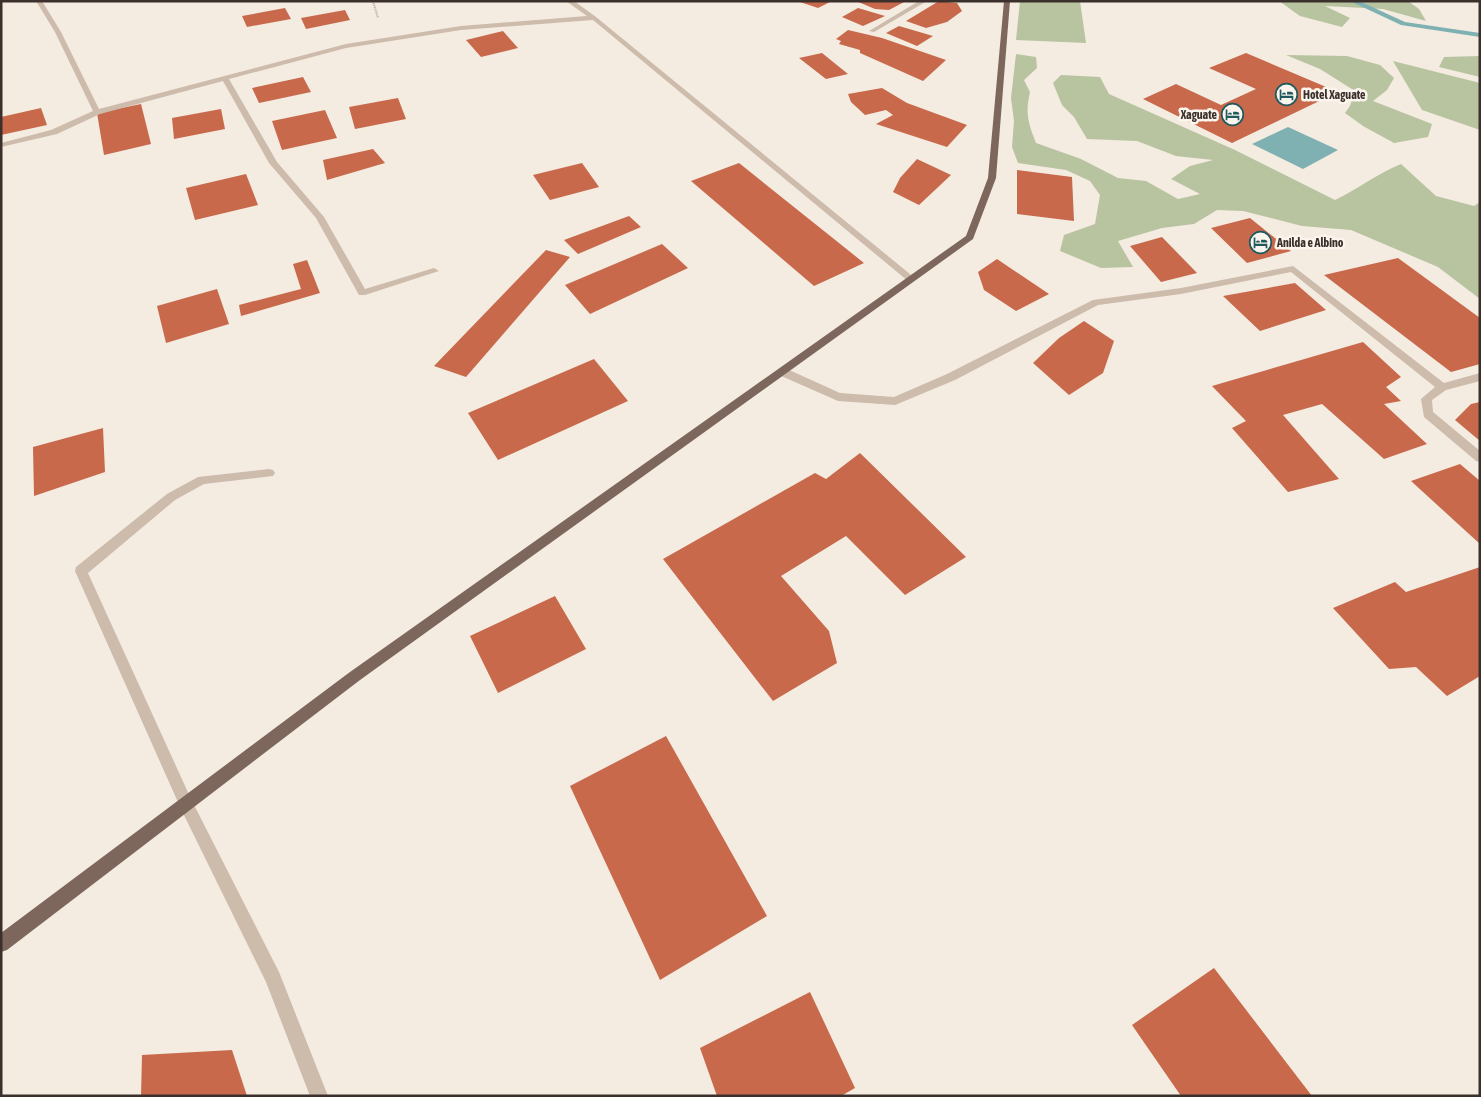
<svg xmlns="http://www.w3.org/2000/svg" width="1481" height="1097" viewBox="0 0 1481 1097" font-family="'Asap Condensed',sans-serif">
<style>
.green{fill:#b8c4a0}
.water{fill:#7fb0b2}
.lines{fill:none;stroke-linecap:round;stroke-linejoin:round}
.stream{fill:#7fb0b2;fill-rule:evenodd}
.building{fill:#c8694b}
.path{stroke:#b9a596;stroke-width:2;stroke-dasharray:1 1;stroke-linecap:butt}
.service{fill:#cdbbac;fill-rule:evenodd}
.minor{fill:#cdbbac;fill-rule:evenodd}
.primary{fill:#7d675c;fill-rule:evenodd}
.labels{text-anchor:middle;stroke-width:5;stroke-linejoin:round;paint-order:stroke}
.far-poi-label{font-size:12px;font-weight:bold;fill:#3b302b;stroke:#fbf5ee;text-anchor:start}
</style>
<rect width="100%" height="100%" fill="#f4ebe1"/>
<path class="green" d="M1020 1H1080L1086 43 1016 40Z
M1279 1H1408L1419 9 1426 21 1383 9 1325 6 1350 18 1342 27 1300 16Z
M1016 54 1036 57 1037 68 1024 80 1030 92C1025 113 1028 123 1036 143L1081 159 1118 178 1146 181 1178 199 1200 194 1171 179 1190 166 1213 160 1176 156 1137 141 1087 139 1074 117 1062 105 1053 83 1061 75 1100 77 1109 94 1235 150 1335 200C1358 189 1378 173 1401 164L1436 196 1474 206 1480 202V299L1438 267 1351 230 1302 226 1243 211 1217 210 1194 224 1162 228 1118 241 1133 267 1101 268 1060 251 1064 235 1095 224 1100 195 1090 181 1066 170 1018 163 1012 147 1014 121 1011 98Z
M1286 55 1347 56 1380 65 1394 78 1387 90 1373 101 1432 124 1428 137 1394 143 1363 126 1345 113 1350 106 1355 91 1320 69Z
M1480 56V77L1439 67 1444 57Z
M1393 61 1480 83V130L1422 110Z"/>
<path class="water" d="M1288 127 1338 150 1303 169 1252 144Z"/>
<g class="lines">
<path class="stream" d="M1350 1H1359L1405 22 1480 33V37L1401 25Z"/>
</g>
<path class="building" d="M797 1H832L818 8Z
M856 1H906L889 10 875 9Z
M939 1 957 3 962 11 947 22 926 28 906 21Z
M285 8 291 19 247 27 242 16Z
M858 8 885 16 863 26 842 17Z
M345 10 350 20 306 29 301 18Z
M899 26 933 36 917 46 886 33Z
M848 30 882 38 946 60 923 81 860 53V50L839 44 841 41 836 39Z
M503 31 518 48 481 57 466 40Z
M822 53 848 74 826 79 799 58Z
M1246 53 1338 92 1232 143 1143 99 1176 84 1221 105 1256 89 1209 68Z
M303 77 311 92 259 103 252 88Z
M882 88 907 103 967 125 947 147 876 124 893 115 886 110 865 115 851 102 848 94Z
M398 98 406 119 355 129 349 107Z
M141 104 151 144 104 155 97 113Z
M41 108 47 125 1 135V117Z
M221 109 225 129 174 139 172 118Z
M325 110 337 138 282 150 272 121Z
M373 149 385 163 327 180 323 160Z
M917 159 951 175 919 205 893 192 900 178Z
M582 163 599 187 550 200 533 175Z
M739 163 864 263 814 286 691 181Z
M1017 170 1072 177 1074 221 1017 214Z
M246 174 258 205 195 220 186 188Z
M629 216 641 227 578 254 564 240Z
M1250 218 1291 251 1247 263 1211 228Z
M1162 237 1197 273 1161 282 1130 246Z
M662 244 688 268 590 314 565 285Z
M546 250 570 257 466 377 434 366Z
M1398 258 1480 318V364L1451 372 1324 275Z
M997 259 1049 294 1016 311 984 290 978 272Z
M307 260 320 293 241 316 239 305 301 289 293 264Z
M1295 283 1326 310 1260 331 1223 296Z
M217 289 229 324 166 343 157 306Z
M1084 321 1114 341 1103 373 1069 395 1033 363 1059 338Z
M1363 342 1401 377 1386 387 1401 401 1384 404 1427 444 1384 459 1322 404 1283 415 1339 479 1288 492 1232 428 1246 421 1212 386Z
M594 359 628 401 498 460 468 413Z
M1480 402V441L1455 420 1471 404Z
M103 428 105 472 34 496 33 447Z
M860 453 966 557 905 595 846 536 781 576 829 631 837 663 773 701 663 559 815 473 826 479Z
M1460 464 1480 481V544L1411 481Z
M1480 567V676L1447 696 1416 667 1389 669 1333 608 1395 582 1406 592Z
M555 596 586 649 498 693 470 636Z
M666 736 767 916 660 980 570 786Z
M1214 968 1312 1096H1181L1132 1025Z
M810 992 855 1088 841 1096H717L700 1048Z
M232 1050 247 1096H141L142 1055Z"/>
<g class="lines">
<path class="path" d="M373 1 378 18"/>
<path class="service" d="M36 1H42L61 32 99 109 346 44 461 26 587 16 566 1H574L596 17 916 279 914 281H908L593 20 461 30 346 48 229 79 277 162 324 217 365 289 434 268 439 271 365 295H359L316 218 269 163 223 81 100 114 57 134 1 147V143L51 130 93 111 55 32Z
M269 469 273 470 275 473 273 476 204 484 175 500 88 573 191 799 279 972 328 1096H310L266 982 181 809 75 571 76 567 167 494 198 477Z"/>
<path class="minor" d="M919 1H927L874 32 869 31Z
M1293 266 1444 383 1480 373V381L1446 390 1432 400 1433 412 1480 451V462L1476 461 1424 417 1421 399 1435 387 1291 272 1181 294 1098 305 955 380 895 405 838 401 779 375 778 372 779 369H787L840 393 894 397 947 374 1093 300 1181 288Z"/>
<path class="primary" d="M1004 1H1010L996 178 973 239 360 680 7 950 1 952V933L350 672 966 236 988 178Z"/>
</g>
<defs>
<symbol id="hotel-ring" viewBox="-11 -11 22 22"><circle r="9.5" fill="#fbf5ee" stroke="#1f5a5e" stroke-width="1.5"/><path d="M-6-4.5h1.5V1H6V5H4.5V3h-9V5H-6ZM-4 0a1.8 1.8 0 1 1 3.6 0ZM.5 0V-2.5h3Q6-2.5 6 0Z" fill="#1f5a5e"/></symbol>
</defs>
<g fill-rule="evenodd">
<use href="#hotel-ring" x="1274" y="82" width="25" height="25"/>
<use href="#hotel-ring" x="1220" y="102" width="25" height="25"/>
<use href="#hotel-ring" x="1248" y="230" width="25" height="25"/>
</g>
<g class="labels">
<g class="far-poi-label">
<text x="1303" y="99">Hotel Xaguate</text>
<text x="1217" y="119" text-anchor="end">Xaguate</text>
<text x="1277" y="247">Anilda e Albino</text>
</g>
</g>
<rect width="1481" height="1097" fill="none" stroke="#3b302b" stroke-width="5"/>
</svg>
